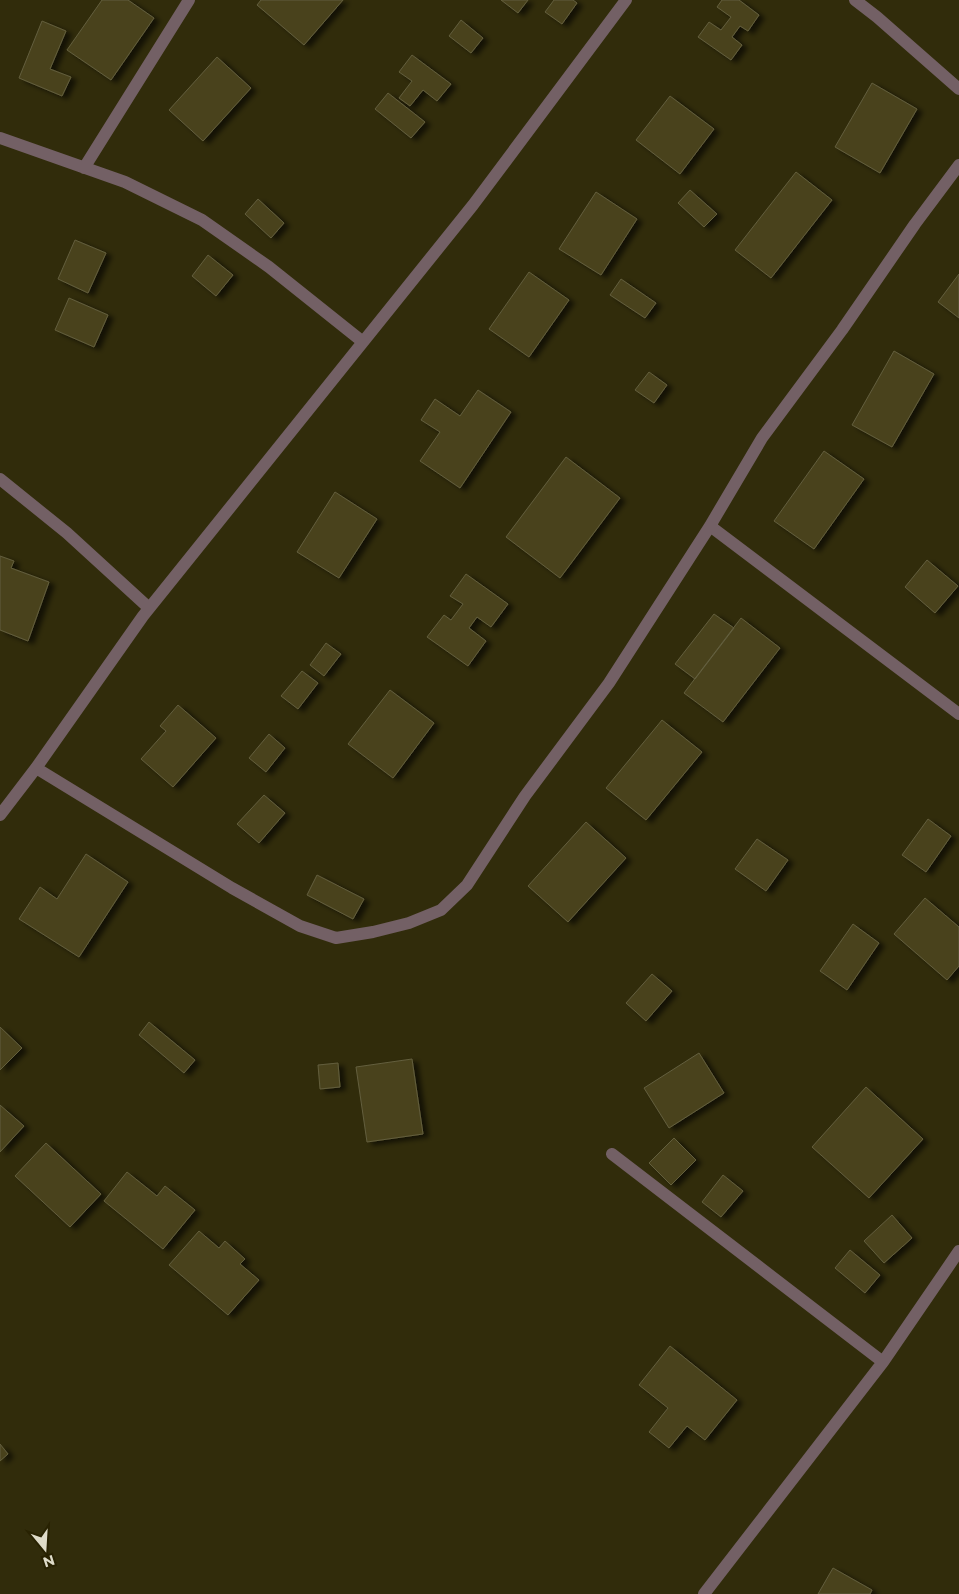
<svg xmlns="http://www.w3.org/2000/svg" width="959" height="1594" viewBox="0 0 959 1594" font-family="Montserrat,sans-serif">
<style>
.building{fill:#49431f;stroke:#635e3d;filter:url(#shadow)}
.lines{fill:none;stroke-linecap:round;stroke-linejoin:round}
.street{stroke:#736065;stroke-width:12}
</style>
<defs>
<filter id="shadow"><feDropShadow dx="5.5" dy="3" stdDeviation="2.5" flood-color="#0009"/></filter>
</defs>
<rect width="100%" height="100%" fill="#312c0b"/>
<path class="building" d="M102 0H128L154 18 111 80 67 50Z
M261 0H343L304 45 257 5Z
M501 0H528L518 13Z
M554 0H573L577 3 562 24 545 12Z
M722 0H739L759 15 748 31 740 26 732 37 742 45 731 60 698 37 709 22 721 30 731 17 717 7Z
M461 20 483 38 471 53 449 36Z
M42 21 66 31 50 69 71 77 62 96 19 78Z
M412 55 451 84 437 101 423 90 410 106 399 98 412 81 399 72Z
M217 57 251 88 203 141 169 110Z
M872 83 917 109 880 173 835 147Z
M388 93 425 122 411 138 375 109Z
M670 96 714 129 680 174 636 140Z
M796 172 832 200 771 278 735 250Z
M690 190 717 214 704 227 678 203Z
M596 192 637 219 601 275 559 249Z
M258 199 284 223 271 238 245 214Z
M75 240 106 253 88 293 58 279Z
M208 255 233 275 216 296 192 276Z
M529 272 569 300 529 357 489 329Z
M959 274V318L938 302Z
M621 279 656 303 645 318 610 295Z
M69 298 108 315 94 347 55 330Z
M894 351 934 374 892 447 852 425Z
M649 372 667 385 654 403 635 390Z
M478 390 511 412 460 488 420 461 440 432 421 420 435 399 460 416Z
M824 451 864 479 814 549 774 521Z
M566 457 620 498 560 578 506 537Z
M335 492 377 519 339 578 297 552Z
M0 556 14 561 11 568 49 582 28 641 0 630Z
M927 560 958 586 935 613 905 587Z
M466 574 508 604 491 627 477 617 469 628 486 641 468 666 427 637 444 615 451 620 463 604 450 596Z
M714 614 734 628 695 679 675 664Z
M741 618 780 648 723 722 684 693Z
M326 643 341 654 324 676 310 665Z
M302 671 318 683 298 709 281 696Z
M390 690 434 723 393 778 348 744Z
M178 705 216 738 173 787 141 759 166 731 160 726Z
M662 720 702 752 646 820 606 788Z
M269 734 285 748 266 772 249 758Z
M264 795 285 813 259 843 237 824Z
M928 819 951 836 926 872 902 855Z
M586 822 626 858 568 922 528 886Z
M757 839 788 860 766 891 735 869Z
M86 854 128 882 79 957 19 919 40 887 57 899Z
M317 875 364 899 353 919 307 895Z
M925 898 959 927V966L947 980 894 934Z
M853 924 879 943 847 990 820 971Z
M652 974 672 991 646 1021 626 1003Z
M149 1022 195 1060 184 1073 139 1035Z
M0 1027 22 1048 0 1070Z
M699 1053 724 1093 669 1128 644 1088Z
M412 1059 423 1134 367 1142 356 1067Z
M338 1063 340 1087 320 1089 318 1065Z
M866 1087 923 1139 869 1198 812 1147Z
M0 1105 24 1126 0 1152Z
M674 1138 696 1160 671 1185 649 1163Z
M46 1143 101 1194 70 1227 15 1176Z
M127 1172 157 1196 165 1186 195 1210 163 1249 104 1201Z
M723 1175 743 1191 721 1217 702 1202Z
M892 1215 912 1238 884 1263 864 1241Z
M199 1231 219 1248 225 1241 245 1259 240 1264 259 1280 228 1315 169 1265Z
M850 1250 880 1275 865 1293 835 1268Z
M670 1346 737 1400 705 1440 687 1426 669 1448 649 1432 668 1408 639 1385Z
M0 1444 8 1454 0 1461Z
M833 1568 872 1590 870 1594H818Z"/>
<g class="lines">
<path class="street" d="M855 0 877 17 959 89
M0 138 125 182 202 220 269 267 363 342
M84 168 189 0
M0 479 67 533 149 608
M710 526 959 714
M36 768 232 888 300 926 336 938 373 932 409 923 441 910 467 885 525 796 609 683 710 526 762 438 842 330 915 224 959 165
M0 815 36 768 143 616 473 205 626 0
M612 1154 883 1362
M704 1594 883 1362 959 1251"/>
</g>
<g transform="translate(45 1549) rotate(162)" stroke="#282202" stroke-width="4" paint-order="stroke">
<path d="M0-4L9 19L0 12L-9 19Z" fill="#dedbc9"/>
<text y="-8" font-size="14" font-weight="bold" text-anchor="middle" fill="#dedbc9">N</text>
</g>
</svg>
